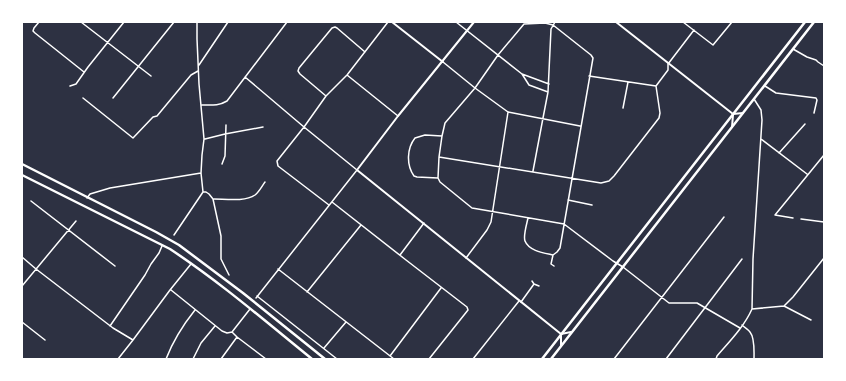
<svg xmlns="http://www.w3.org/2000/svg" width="846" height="381" viewBox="0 0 846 381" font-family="'Noto Sans',sans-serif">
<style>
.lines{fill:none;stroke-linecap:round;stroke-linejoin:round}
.minor{stroke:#fff;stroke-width:1.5}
.tertiary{stroke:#fff;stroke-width:2}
.primary{stroke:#fff;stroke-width:2.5}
</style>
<rect width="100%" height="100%" fill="#2d3142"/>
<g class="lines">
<path class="minor" d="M39 22 34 28 33 31 35 33 84 72
M81 22 151 76
M456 22 522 74 549 84
M683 22 713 45 732 22
M793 49 807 57 816 60 818 62 824 66
M443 62 475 88 508 112 580 126
M199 65 228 22
M522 74 529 85 548 92
M347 75 398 116
M589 76 656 86
M245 77 304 127 357 170 256 298
M70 86 76 84 88 67 124 22
M765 86 776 93 816 98 817 100 814 113
M326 96 300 74 298 71 299 68 332 28 335 27 337 28 365 52
M83 98 133 138 153 117 157 116 191 75 198 71
M113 98 174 22
M202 105C211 105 219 106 227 101L287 22
M623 108 628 82
M205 139 225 134 263 127
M761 139 807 174
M779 153 805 124
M439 157 601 183 609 181 614 176 659 118 660 113 656 86 668 70V64L694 30
M222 164 225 156 226 125
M533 171 543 118 548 92 551 29 555 22
M438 178 417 177 414 176C406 165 407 148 415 138L425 135 442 136
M203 192H206L209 194 213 199 221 236V259L229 275
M87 198 90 194 110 188 201 173
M214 199C225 199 245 202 255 195 259 192 262 186 265 182
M568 200 592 205
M31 201 115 266
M332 202 406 260 467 307 468 310 429 359
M329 205 278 166 277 161 304 127 326 96 347 75 388 22
M528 218C527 223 523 236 525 241 529 251 544 253 553 255L557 252 560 248 593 58 591 55 553 25 545 23 524 24 498 55 475 88 445 123 442 136 439 157 438 178 440 182 472 208 564 224 613 261 623 267 669 303H697L740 328
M793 218 775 215 824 155
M801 219 824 222
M174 235 203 192 201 173 202 155 204 139 199 84 197 39V22
M400 255 424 223
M553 255 551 264 554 266
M22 257 36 269 113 328 133 340
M466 258 487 230 491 222 508 112
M278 269 394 359
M532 281 534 284 539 286
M22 286 76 221
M171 290 222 331 227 333 232 332
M307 292 361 225
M257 296 337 359
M521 302 534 284
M784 306 811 320
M752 309 784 306 793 297 824 258
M22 322 45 340
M742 325C744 327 748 329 750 332 755 338 754 351 754 359
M110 326 145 275 151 264 159 253 162 246
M237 337 266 359
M324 348 346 322
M390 356 441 288
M118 359 133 340 170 290 191 264
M166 359C173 341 183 325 195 310
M193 359 201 343 215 326
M221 359 237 337 232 332 250 309
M473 359 519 301
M614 359 724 217
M666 359 742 259
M716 359 717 356C729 342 744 327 752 309L753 259 762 120 761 110 754 99"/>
<path class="tertiary" d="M392 22 443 62
M474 22 398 116 357 170 561 334 571 332
M616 22 733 114 743 113
M732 127 733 115
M561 346V336"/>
<path class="primary" d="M22 164 156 232 179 245 243 293 325 359
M22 175 170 249C220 282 265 321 312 359
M542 359 805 22
M551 359 814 22"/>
</g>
<rect width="846" height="381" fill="none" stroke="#ffffff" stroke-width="46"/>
</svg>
